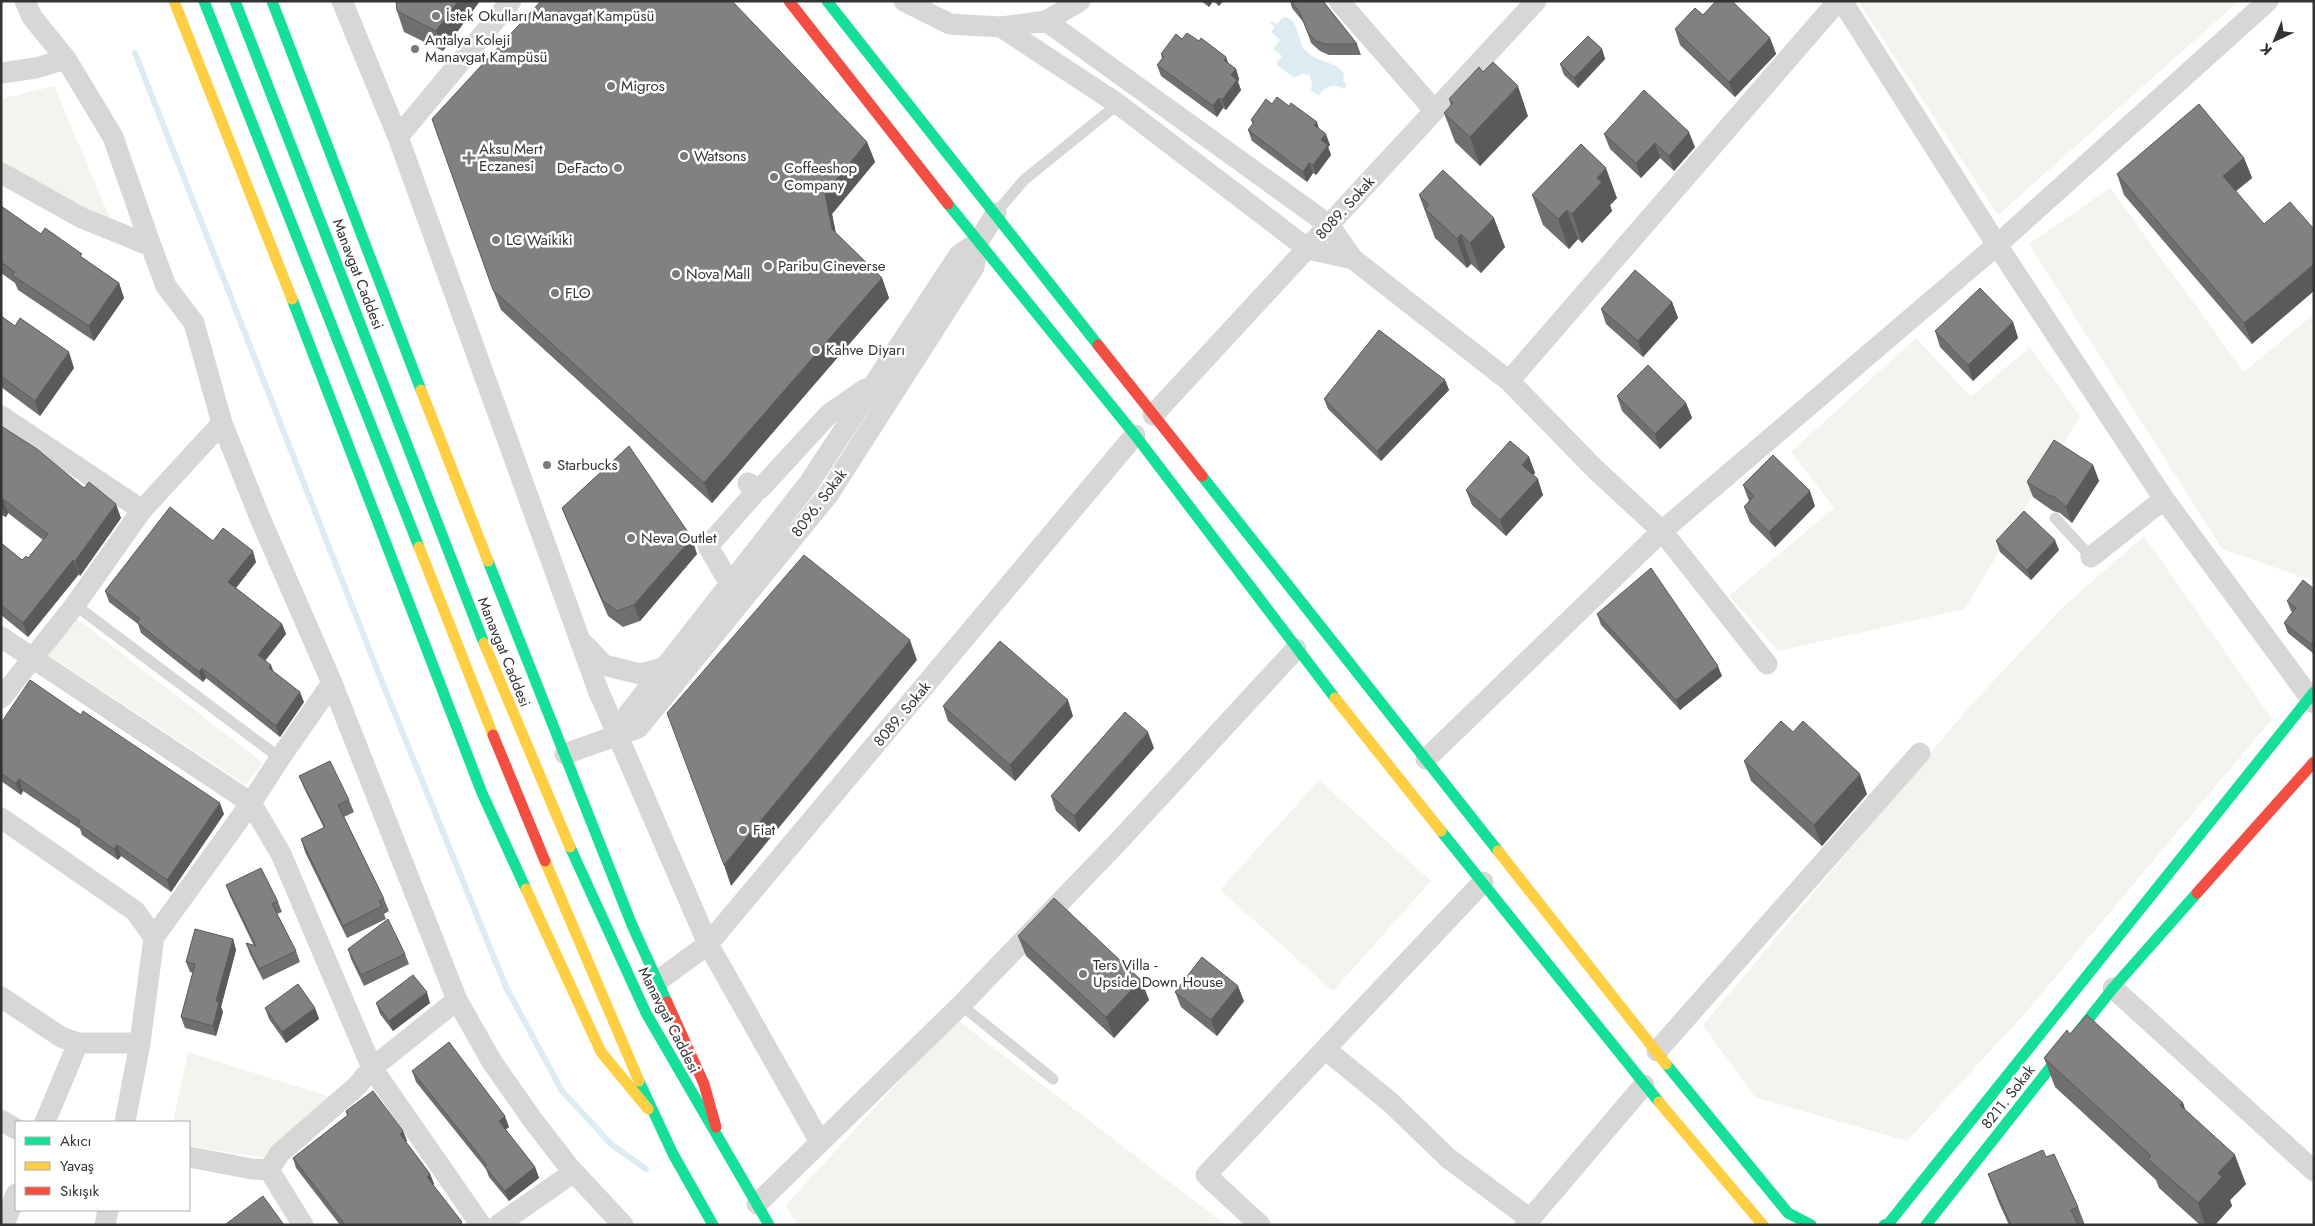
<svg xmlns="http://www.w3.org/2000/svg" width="2315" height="1226" viewBox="0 0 2315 1226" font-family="Jost,sans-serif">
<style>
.green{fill:#f1f5ed}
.water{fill:#ddebf3}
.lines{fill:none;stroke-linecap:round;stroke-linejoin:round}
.stream{stroke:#ddebf3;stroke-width:6}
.lane{stroke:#d7d7d7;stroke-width:11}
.street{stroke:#d7d7d7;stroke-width:21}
.fast{stroke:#16e098;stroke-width:11}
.slow{stroke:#ffcf43;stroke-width:11}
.jam{stroke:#f24e42;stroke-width:11}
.wall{fill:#6f6f6f}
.shaded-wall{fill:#5a5a5a}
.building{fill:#818181;stroke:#5a5a5a}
.poi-dot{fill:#7a7a7a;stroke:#fff;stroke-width:2}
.labels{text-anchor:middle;stroke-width:5;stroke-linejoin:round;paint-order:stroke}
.poi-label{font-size:15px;fill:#333;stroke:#fff;text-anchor:start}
.street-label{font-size:15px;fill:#333;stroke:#fff}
</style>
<rect width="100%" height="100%" fill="#fff"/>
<path class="green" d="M1858 1H2239L1998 215Z
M54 86 117 235 1 165V99Z
M2110 188 2244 372 2314 314V581L2222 549 2029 244Z
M1916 338 1971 397 2030 347 2080 416 1965 609 1778 651 1729 596 1834 508 1791 452Z
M2144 536 2272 719 2028 1010 1907 1141 1755 1097 1703 1025 1969 707 2063 607Z
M76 618 263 763 246 785 47 654Z
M1319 780 1431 881 1333 991 1220 890Z
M956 1019 1226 1225H798L785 1206Z
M188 1052 330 1097 268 1158 189 1146V1122H173Z"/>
<path class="water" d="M1284 17 1291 19C1299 28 1298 42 1306 51 1317 63 1336 61 1344 73L1343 81 1347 85 1344 89C1332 82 1327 86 1318 96L1311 90 1312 81 1309 75 1302 74 1294 78 1276 64 1282 56 1273 49 1280 40 1271 32 1275 27 1270 23 1272 21 1276 24Z"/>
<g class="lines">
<path class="stream" d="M135 53 380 677 506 987 562 1091 612 1145 646 1169"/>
<path class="lane" d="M996 213 1024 180 1118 104
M2055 518 2091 557
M75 605 280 758
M961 1005 1053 1079"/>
<path class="street" d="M25 1 32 17 66 59 113 137 151 246
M342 1 398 137 511 1
M904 1 950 24 1001 27 1046 21 1080 1
M1339 1 1434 110
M1842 1 1997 245 2164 499 2314 703
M1046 21 1329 225 1353 259 1509 381 1595 469 1662 531 1767 664
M1001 27 1118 104 1308 249 1353 259
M1 73 36 68 66 59
M398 137 598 690 708 944 820 1142
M1 173 82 218 151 246 166 286 194 323 222 423 260 518 332 683 457 1000 492 1062 532 1119 569 1167 623 1225
M1509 381 1838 1
M1153 415 1536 1
M1 416 142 510
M748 483 760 489 829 414 865 389
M2091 557 2164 499
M730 584 708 546 754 494 748 483
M1 637 251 803 281 854 372 1068 481 1225
M585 645 604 665 640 674 665 667
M1 698 75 605 142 510 222 423
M620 734 629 713 809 483 959 255 978 242 996 213
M565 754 638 728 828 495 974 267 978 242
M1426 759 1662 531 1997 245 2268 1
M1 818 135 911 154 937 140 1043 125 1122
M154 937 251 803 280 758 332 683
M658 981 708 944 1135 435
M2113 988 2314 1171
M1 997 61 1037 78 1043H140
M1325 1049 1390 1102 1448 1158 1530 1219
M1657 1051 1920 753
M1 1120 16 1129
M45 1122 78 1043
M189 1157 252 1169 269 1170 303 1225
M269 1170 280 1153 357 1086 372 1068 457 1000
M757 1204 961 1005 1117 843 1296 649
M4 1225 16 1194
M105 1225 108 1210
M498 1225 574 1172
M1260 1225 1206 1175 1483 882
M1525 1225 1644 1085"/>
<path class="fast" d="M204 1 419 547
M235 1 484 643
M272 1 421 390
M827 1 1098 345
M948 204 1135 435 1335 698
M292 299 482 793 526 889
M1202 476 1498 851
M488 561 632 925 667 1002
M1441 831 1659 1102
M570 847 646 1013 769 1225
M1666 1064 1788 1213 1811 1225
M639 1081 673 1154 713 1225
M1884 1225 1889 1223 2314 692
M1926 1225 2113 988 2197 893"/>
<path class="slow" d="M174 1 292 299
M421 390 488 561
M419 547 493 735
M484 643 570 847
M1335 698 1441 831
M1498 851 1666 1064
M545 861 639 1081
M526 889 601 1052 648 1109
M1659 1102 1763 1225"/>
<path class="jam" d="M789 1 948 204
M1098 345 1202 476
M493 735 545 861
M2197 893 2314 762
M667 1002 704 1084 716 1127"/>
</g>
<path class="wall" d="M480 1 443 51 404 32 397 11Z
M1201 1H1213L1209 7Z
M1213 1H1223L1219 6Z
M1290 1H1323L1357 44 1361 55H1329L1320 51 1311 43 1304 23 1292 8Z
M1703 15 1770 38 1776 54 1735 97 1680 45 1675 29Z
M1182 39 1229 64 1236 69 1239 79 1238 82 1241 90 1226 110 1223 108 1217 117 1161 76 1157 65 1162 58 1161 54Z
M1602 49 1605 59 1578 88 1564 75 1560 64Z
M1449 99 1528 116 1480 166 1455 142 1444 113 1451 106Z
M1272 104 1319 129 1330 145 1328 147 1331 155 1316 175 1313 173 1307 182 1252 141 1248 130 1253 124 1251 120Z
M1604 134 1695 147 1674 171 1660 158 1641 178 1610 149Z
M867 142 875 162 832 214 836 233 882 278 889 298 712 503 501 310 493 290Z
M2244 158 2252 178 2236 191 2252 344 2124 195 2117 174Z
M1419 195 1505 247 1481 273 1471 264 1467 268 1435 238Z
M1532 195 1617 198 1610 205 1612 211 1582 243 1578 239 1569 249 1543 225Z
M1 206 41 234 84 259 119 283 124 298 94 341 18 290 15 283 1 273Z
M1672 302 1678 318 1643 357 1606 324 1601 309Z
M1 316 74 368 40 416 1 387Z
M2013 322 2018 338 1973 381 1940 347 1935 331Z
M1445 380 1449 390 1381 461 1328 409 1324 399Z
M1617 396 1686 403 1692 418 1660 449 1622 411Z
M1 426 121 518 80 576 79 574 28 637 1 615V543L22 560 28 558 43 540 8 513 6 517 1 515Z
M1529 457 1535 473 1533 475 1543 495 1506 536 1472 505 1466 490Z
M2093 465 2099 481 2072 523 2060 513 2053 511 2033 497 2027 482Z
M1743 485 1815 506 1775 547 1750 522 1744 507 1749 501Z
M562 508 697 554 640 621 623 627 608 616 568 523Z
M213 541 256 562 236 588 282 624 286 634 265 660 274 672 304 702 280 737 206 678 203 682 141 633 138 624 109 602 105 591Z
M1996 541 2059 550 2031 580 2000 552Z
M2314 589V654L2288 633 2284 623 2292 612 2291 611 2287 601Z
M1597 614 1722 676 1680 710 1601 625Z
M943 706 1073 716 1015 781 948 721Z
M1 723 224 814 171 892 121 856 118 860 82 835 80 829 23 791 21 795 1 781Z
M1793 732 1867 794 1822 846 1751 781 1744 761Z
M1154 748 1079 832 1056 811 1051 796Z
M299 776 349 800 354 812 344 817 384 899 389 911 384 914 386 919 347 938 305 852 301 839 324 828 304 788Z
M226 885 278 902 282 912 277 914 296 951 300 962 263 980 250 954 246 943 254 946 230 896Z
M1018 936 1141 980 1149 1000 1114 1038 1026 956Z
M233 939 236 950 221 1007 223 1012 216 1036 185 1028 181 1017 193 973 190 972 186 962Z
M348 949 405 954 409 964 364 986 351 959Z
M1175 992 1244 1001 1217 1036 1181 1007Z
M376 1003H430L393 1031 380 1014Z
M265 1008H315L319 1019 286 1043 269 1019Z
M2070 1034 2183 1103 2185 1110 2246 1184 2230 1200 2232 1206 2215 1225H2200L2159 1188 2156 1180 2055 1087 2044 1058Z
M412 1071 509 1127 505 1130 535 1167 539 1178 509 1201 489 1177 486 1169 416 1082Z
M346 1111 403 1131 407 1141 406 1142 430 1174 434 1184 433 1185 463 1225H340L296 1168 293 1158 347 1116Z
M2046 1157 2078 1207 2085 1225H2009L1999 1203 1988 1174Z"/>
<path class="shaded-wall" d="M458 1H480L443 51 436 31Z
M1206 1H1213L1209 7Z
M1218 1H1223L1219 6Z
M1770 38 1776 54 1735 97 1729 82Z
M1602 49 1605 59 1578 88 1574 78Z
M1226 57 1230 67 1224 60Z
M1236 69 1239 79 1238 82 1241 90 1226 110 1222 100 1231 75Z
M1518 86 1528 116 1480 166 1470 137Z
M1219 98 1223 108 1217 117 1213 106Z
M1317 122 1320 132 1314 125Z
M1689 132 1695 147 1674 171 1669 156Z
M1326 134 1330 145 1328 147 1331 155 1316 175 1313 165 1321 140Z
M867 142 875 162 832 214 839 250 832 229 825 194Z
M1655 143 1660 158 1641 178 1636 163Z
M2244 158 2252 178 2230 196 2223 176Z
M1309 163 1313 173 1307 182 1303 172Z
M1606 168 1617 198 1610 205 1612 211 1582 243 1572 214 1597 178Z
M1567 210 1578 239 1569 249 1558 219Z
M1494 218 1505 247 1481 273 1470 243Z
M1461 234 1471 264 1467 268 1457 239Z
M2314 264V291L2252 344 2244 323Z
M882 278 889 298 712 503 704 483Z
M119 283 124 298 94 341 89 326Z
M1672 302 1678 318 1643 357 1638 341Z
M2013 322 2018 338 1973 381 1968 365Z
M69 352 74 368 40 416 35 401Z
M1445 380 1449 390 1381 461 1377 451Z
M1686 403 1692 418 1660 449 1655 434Z
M1529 457 1535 473 1528 480 1522 465Z
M2093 465 2099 481 2072 523 2066 507Z
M1538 479 1543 495 1506 536 1500 520Z
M1810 491 1815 506 1775 547 1769 532Z
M3 499 8 513 6 517 1 505V502Z
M116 504 121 518 80 576 75 561Z
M692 538 697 554 640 621 634 605Z
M2055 540 2059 550 2031 580 2027 570Z
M253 551 256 562 232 593 228 582Z
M73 560 79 574 28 637 23 623Z
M282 624 286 634 262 665 258 655Z
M910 640 917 660 731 886 724 865Z
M2314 641V651L2311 644Z
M271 665 275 675 269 668Z
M1718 666 1722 676 1680 710 1676 700Z
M202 668 206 678 203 682 199 672Z
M300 692 304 702 280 737 276 726Z
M1068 700 1073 716 1015 781 1010 765Z
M1148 732 1154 748 1079 832 1074 816Z
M1860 774 1867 794 1822 846 1814 825Z
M19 779 23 791 21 795 16 784Z
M220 803 224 814 171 892 167 880Z
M117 845 121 856 118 860 114 849Z
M233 939 236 950 221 1007 223 1012 216 1036 213 1026 216 1001Z
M1141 980 1149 1000 1114 1038 1106 1017Z
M1238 986 1244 1001 1217 1036 1211 1020Z
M427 992 430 1003 393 1031 389 1021Z
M315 1008 319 1019 286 1043 282 1032Z
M2183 1103 2193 1132 2180 1105Z
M505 1116 509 1127 502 1132 499 1121Z
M403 1131 407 1141 403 1144 400 1134Z
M2235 1155 2246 1184 2230 1200 2232 1206 2215 1225H2205L2198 1203 2218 1173Z
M535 1167 539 1178 509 1201 505 1191Z
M430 1174 434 1184 430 1187 427 1177Z"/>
<path class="building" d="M396 1H458L436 31 397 11Z
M541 1H732L867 142 825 194 832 229 882 278 704 483 493 290 432 119Z
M1291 1H1323L1357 44H1325L1316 41 1308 33 1300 13Z
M1716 1H1732L1770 38 1729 82 1675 29 1695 8 1703 15Z
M1187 33 1199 41 1201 38 1226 57 1224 60 1236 69 1231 75 1237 80 1222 100 1219 98 1213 106 1157 65 1164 57 1161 54 1176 34 1182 39Z
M1588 36 1602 49 1574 78 1560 64Z
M1493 62 1518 86 1470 137 1444 113 1453 103 1449 99 1479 67 1483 72Z
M1644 90 1689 132 1669 156 1655 143 1636 163 1604 134Z
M1277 97 1289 106 1291 103 1317 122 1314 125 1326 134 1321 140 1328 145 1313 165 1309 163 1303 172 1248 130 1254 122 1251 120 1266 99 1272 104Z
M2199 104 2244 158 2223 176 2264 224 2290 202 2314 229V264L2244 323 2117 174Z
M1581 144 1606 168 1597 178 1602 182 1572 214 1567 210 1558 219 1532 195Z
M1443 170 1494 218 1470 243 1461 234 1457 239 1425 209 1429 205 1419 195Z
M1 206 41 234 45 228 82 254 80 256 119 283 89 326 12 275 15 272 1 262Z
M1635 270 1672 302 1638 341 1601 309Z
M1980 288 2013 322 1968 365 1935 331Z
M1 316 15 326 20 318 69 352 35 401 1 376Z
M1379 330 1445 380 1377 451 1324 399Z
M1648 365 1686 403 1655 434 1617 396Z
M1 426 37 449 84 488 89 482 116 504 75 561 73 560 23 623 1 605V543L22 560 26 556 28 558 48 534 3 499 1 502Z
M2054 440 2093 465 2066 507 2055 497 2048 495 2027 482Z
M1510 441 1529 457 1522 465 1538 479 1500 520 1466 490Z
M629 446 692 538 634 605 617 611 603 601 562 508Z
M1773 455 1810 491 1769 532 1744 507 1754 496 1743 485Z
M170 507 213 541 223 528 253 551 228 582 282 624 258 655 271 665 269 668 300 692 276 726 202 668 199 672 172 651 137 622 140 619 105 591Z
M2024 511 2055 540 2027 570 1996 541Z
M804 555 910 640 724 865 667 713Z
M1651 568 1718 666 1676 700 1597 614Z
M2303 580 2314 589V641L2311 644 2284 623 2296 608 2287 601Z
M1000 641 1068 700 1010 765 943 706Z
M30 680 81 715 83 711 220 803 167 880 117 845 114 849 78 824 80 821 19 779 16 784 1 773V723Z
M1125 712 1148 732 1074 816 1051 796Z
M1781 721 1793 732 1803 721 1860 774 1814 825 1744 761Z
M330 761 349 800 338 805 384 899 379 901 382 906 343 926 301 839 325 827 299 776Z
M261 868 278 902 272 904 296 951 259 969 246 943 256 946 226 885Z
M1054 898 1141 980 1106 1017 1018 936Z
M388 919 405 954 361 975 348 949Z
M195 929 233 939 216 1001 219 1002 213 1026 181 1017 195 964 186 962Z
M1202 957 1238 986 1211 1020 1175 992Z
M413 975 427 992 389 1021 376 1003Z
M298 984 315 1008 282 1032 265 1008Z
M2087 1015 2183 1103 2180 1105 2235 1155 2218 1173 2222 1177 2198 1203 2148 1159 2151 1156 2044 1058 2067 1030 2070 1034Z
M449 1042 505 1116 499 1121 535 1167 505 1191 485 1167 487 1165 412 1071Z
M373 1091 403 1131 400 1134 430 1174 427 1177 462 1222 458 1225H345L293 1158 348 1115 346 1111Z
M2043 1150 2046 1157 2054 1154 2078 1207 2071 1210 2078 1225H2011L1988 1174Z
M263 1196 284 1225H227L226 1224Z"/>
<g class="poi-dot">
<circle cx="436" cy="16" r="5"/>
<circle cx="415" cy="49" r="5"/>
<circle cx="611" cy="86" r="5"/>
<circle cx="684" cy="156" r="5"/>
<path d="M466.5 150.5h5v5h5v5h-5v5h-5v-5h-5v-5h5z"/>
<circle cx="618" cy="168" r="5"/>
<circle cx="774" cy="177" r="5"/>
<circle cx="496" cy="240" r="5"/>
<circle cx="768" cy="266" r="5"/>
<circle cx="676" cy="274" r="5"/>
<circle cx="555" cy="293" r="5"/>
<circle cx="816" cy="350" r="5"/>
<circle cx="547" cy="465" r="5"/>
<circle cx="631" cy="538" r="5"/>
<circle cx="743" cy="830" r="5"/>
<circle cx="1083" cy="974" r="5"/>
</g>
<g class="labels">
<g class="poi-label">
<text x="446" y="21">İstek Okulları Manavgat Kampüsü</text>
<text x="425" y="45">Antalya Koleji<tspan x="425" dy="17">Manavgat Kampüsü</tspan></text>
<text x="621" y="91">Migros</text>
<text x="479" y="154">Aksu Mert<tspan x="479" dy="17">Eczanesi</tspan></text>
<text x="694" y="161">Watsons</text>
<text x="608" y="173" text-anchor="end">DeFacto</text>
<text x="784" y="173">Coffeeshop<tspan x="784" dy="17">Company</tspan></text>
<text x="506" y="245">LC Waikiki</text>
<text x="778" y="271">Paribu Cineverse</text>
<text x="686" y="279">Nova Mall</text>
<text x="565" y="298">FLO</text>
<text x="826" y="355">Kahve Diyarı</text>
<text x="557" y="470">Starbucks</text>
<text x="641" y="543">Neva Outlet</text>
<text x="753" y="835">Fiat</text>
<text x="1093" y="970">Ters Villa -<tspan x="1093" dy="17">Upside Down House</tspan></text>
</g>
<g class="street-label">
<text transform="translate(1345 208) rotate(-48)" y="5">8089. Sokak</text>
<text transform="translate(358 274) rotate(69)" y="5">Manavgat Caddesi</text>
<text transform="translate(819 503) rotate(-53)" y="5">8096. Sokak</text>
<text transform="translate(504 652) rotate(68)" y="5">Manavgat Caddesi</text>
<text transform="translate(902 714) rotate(-50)" y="5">8089. Sokak</text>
<text transform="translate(669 1020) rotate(63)" y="5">Manavgat Caddesi</text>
<text transform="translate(2008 1097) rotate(-52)" y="5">8211. Sokak</text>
</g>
</g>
<rect width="2315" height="1226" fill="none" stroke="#333333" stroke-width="5"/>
<rect x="15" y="1121" width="175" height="90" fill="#ffffff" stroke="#adadad"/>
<rect x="25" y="1137" width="25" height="8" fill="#16e098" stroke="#adadad"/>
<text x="60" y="1146" font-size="15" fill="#333333">Akıcı</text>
<rect x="25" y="1162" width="25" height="8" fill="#ffcf43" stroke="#adadad"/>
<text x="60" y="1171" font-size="15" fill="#333333">Yavaş</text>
<rect x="25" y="1187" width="25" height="8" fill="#f24e42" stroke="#adadad"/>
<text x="60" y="1196" font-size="15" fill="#333333">Sıkışık</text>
<g transform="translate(2275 40) rotate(224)" stroke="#ffffff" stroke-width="4" paint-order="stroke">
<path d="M0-4L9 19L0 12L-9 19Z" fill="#333333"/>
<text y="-8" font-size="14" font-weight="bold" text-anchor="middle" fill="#333333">K</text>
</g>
</svg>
